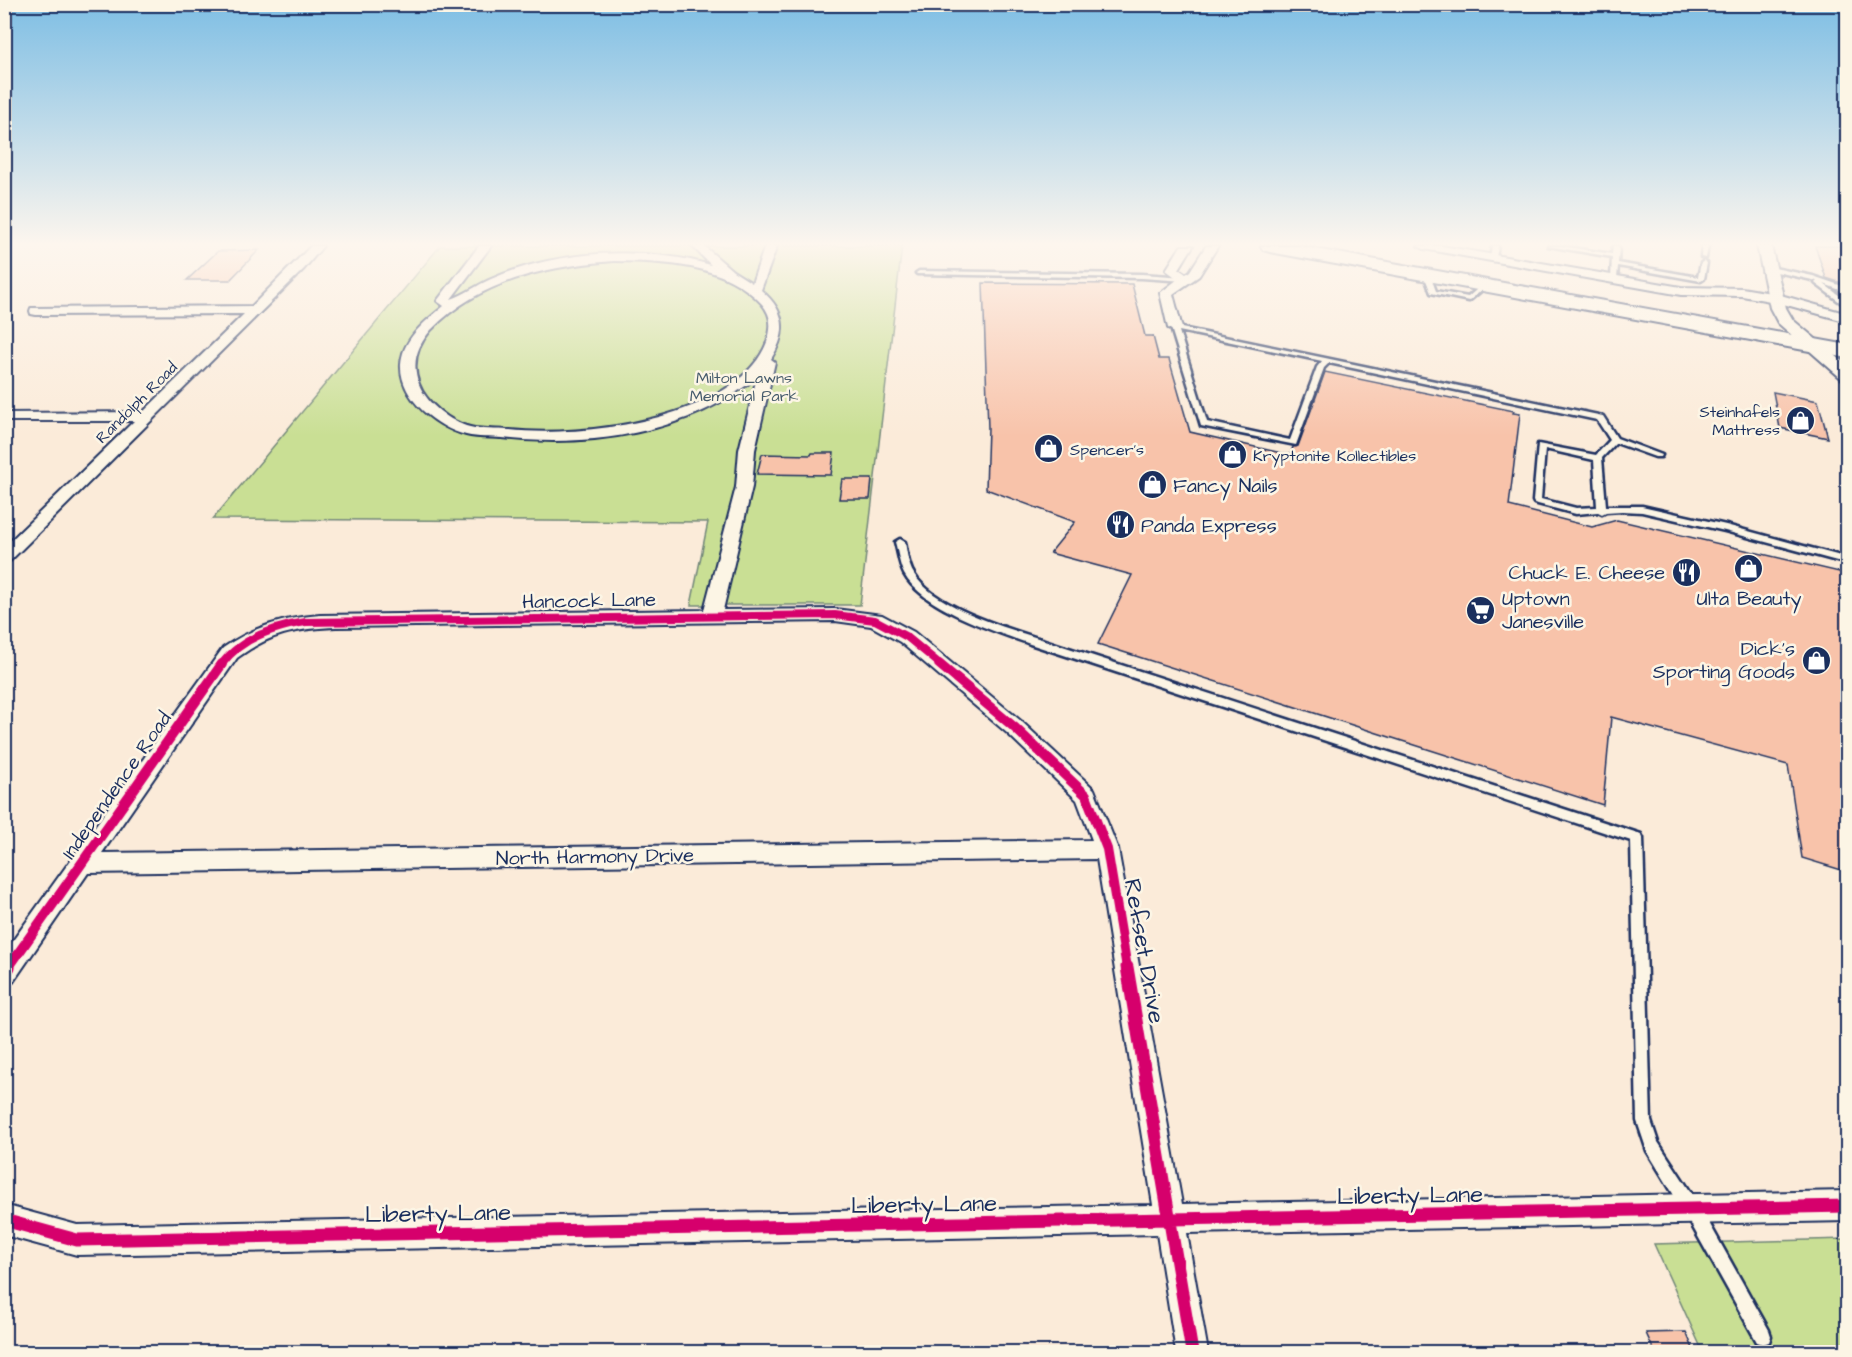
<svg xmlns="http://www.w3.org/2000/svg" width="1852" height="1357" viewBox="0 0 1852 1357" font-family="'Architects Daughter',sans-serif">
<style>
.green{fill:#c9df94;stroke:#728779;stroke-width:1.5}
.building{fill:#f8c3aa;stroke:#1b2f5e;stroke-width:1.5}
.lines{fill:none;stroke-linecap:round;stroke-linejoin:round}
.service-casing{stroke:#1b2f5e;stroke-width:5}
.minor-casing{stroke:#1b2f5e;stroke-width:4}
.tertiary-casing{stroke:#1b2f5e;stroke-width:4}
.primary-casing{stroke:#1b2f5e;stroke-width:4}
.service{fill:#fcf5e5;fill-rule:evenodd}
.minor{fill:#fcf5e5;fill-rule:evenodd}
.tertiary{fill:#fcf5e5;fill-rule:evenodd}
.primary{fill:#fcf5e5;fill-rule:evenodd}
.cycleway-far2-casing{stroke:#fcf5e5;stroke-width:10}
.cycleway-far1-casing{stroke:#fcf5e5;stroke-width:14}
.cycleway-casing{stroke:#fcf5e5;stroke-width:16}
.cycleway-far2{stroke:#d6006c;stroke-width:8}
.cycleway-far1{stroke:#d6006c;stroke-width:10}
.cycleway{stroke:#d6006c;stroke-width:13}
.labels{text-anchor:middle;stroke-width:5;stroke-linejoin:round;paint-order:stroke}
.far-park-label{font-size:16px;fill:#465b6c;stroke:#fcf5e5}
.far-street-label{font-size:16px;fill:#1b2f5e;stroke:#fcf5e5}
.far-poi-label{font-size:16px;fill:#1b2f5e;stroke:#fcf5e5;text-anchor:start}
.poi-label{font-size:20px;fill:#1b2f5e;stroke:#fcf5e5;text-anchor:start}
.street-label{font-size:20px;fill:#1b2f5e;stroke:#fcf5e5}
.near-street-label{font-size:24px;fill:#1b2f5e;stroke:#fcf5e5}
</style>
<rect width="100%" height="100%" fill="#fbebd9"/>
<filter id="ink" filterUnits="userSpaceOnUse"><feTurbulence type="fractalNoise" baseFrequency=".0167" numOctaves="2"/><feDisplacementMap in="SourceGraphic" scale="12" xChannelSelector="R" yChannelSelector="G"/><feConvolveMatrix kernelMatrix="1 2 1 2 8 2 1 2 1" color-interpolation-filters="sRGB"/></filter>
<g filter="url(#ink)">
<path class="green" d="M440 246H902L860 605H691L708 522 213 519Z
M1847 1239V1352H1703L1654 1244Z"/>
<path class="building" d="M1815 246H1848V285L1826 278Z
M259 250 230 280H187L218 251Z
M983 283 1132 284 1145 336H1153L1159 359H1169L1190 432 1290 455 1293 447 1298 446 1325 372 1514 411 1513 413 1520 414 1509 506 1592 527 1617 520 1848 574V872L1802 858 1788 765 1611 717 1603 805 1098 644 1132 575 1050 553 1075 522 986 489 988 428Z
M1773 392 1818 401 1828 438 1780 428Z
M812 453H834L831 475 757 474 762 454 811 455Z
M842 479H872L870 499H839Z
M1686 1332 1695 1353H1655L1646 1333Z"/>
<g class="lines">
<defs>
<path id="service" d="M1492 246H1498L1496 258 1493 260 1490 258Z
M1548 246H1561L1612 254 1613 246H1619L1618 263 1698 277 1701 263 1704 261 1707 263 1704 279 1701 281 1618 266 1617 279 1614 281 1611 279 1612 257Z
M1702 246H1708L1706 258 1701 257Z
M1770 267 1813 276 1848 288V293L1824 284 1848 302V308L1816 284 1815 283 1817 281 1768 270V268Z
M919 271 1142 274 1185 277 1188 279 1185 281 1142 278 917 274 916 273Z
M1425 274 1430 275 1436 291 1468 297 1483 284 1488 285 1469 301 1431 293 1424 275Z
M1172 326 1603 416 1617 438 1662 455 1661 457H1655L1616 443 1602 458 1606 506H1642L1726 525 1848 558V564L1725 531 1642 512 1622 511 1606 512 1602 514 1598 512 1576 514 1534 503 1533 501 1538 444 1596 455 1610 440 1597 420 1329 363 1324 368 1296 445 1201 426 1171 328ZM1179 331 1322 361 1317 367 1290 440 1207 422ZM1545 449 1594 460 1597 507 1576 508 1541 499Z
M900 539 905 542C907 552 908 565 914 574 933 606 1003 627 1038 638L1641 834 1643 838 1651 1121 1658 1142 1698 1203 1769 1330 1771 1336 1769 1342 1763 1344 1757 1342 1686 1215 1647 1151 1637 1121 1631 841 1030 644C994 631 923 609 904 574 899 564 898 552 895 542Z"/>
<path id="minor" d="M311 246H323L304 269 10 561 4 562V547L134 421H4V413L143 412 244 314 36 315 31 314 30 311 31 308 252 306Z
M479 246H491L451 299C464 295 477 285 491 279 558 250 641 246 711 265L692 246H704L733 271 752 283 765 246H777L761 290C786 311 788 332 771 359L775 362 755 450 752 487 723 610 835 609 882 615 914 632 1021 721 1094 789 1118 849 1182 1204 1848 1191V1221L1187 1233 1208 1352H1176L1157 1234 77 1255 4 1235V1205L77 1225 1153 1205 1097 859 88 873 13 982 4 985V953L223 648C253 627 283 618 320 615L704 610 736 487 739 450 757 377C689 434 588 448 502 438 490 437 478 438 466 435 433 427 391 391 403 353 410 333 428 319 444 306L437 301ZM614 261C665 262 725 263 762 304 772 316 772 328 767 342 737 420 581 438 510 430 497 429 482 430 470 427 450 422 426 403 419 384 411 363 417 346 431 330 479 280 548 266 614 261ZM835 621 871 626 900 642 1007 733 1077 800 1092 840 102 853 237 658C271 633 295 629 336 627Z
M1181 246H1193L1179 269 1186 274 1190 271 1206 246H1218L1199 276 1173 294 1182 328 1175 332 1168 328 1160 293 1178 279 1166 270Z
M1418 246H1442L1681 287 1742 288 1777 294 1848 314V322L1776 302 1742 296 1681 295 1424 249Z"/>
<path id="tertiary" d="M1757 246H1771L1786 308 1793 320 1848 366V380L1842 379 1778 323 1770 308Z"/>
<path id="primary" d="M1261 246H1299L1848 345V358L1270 252 1263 250Z"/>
</defs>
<use href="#service" class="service-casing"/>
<use href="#minor" class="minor-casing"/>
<use href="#tertiary" class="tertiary-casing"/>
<use href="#primary" class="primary-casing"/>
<use href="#service" class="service"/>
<use href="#minor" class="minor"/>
<use href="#tertiary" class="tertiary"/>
<use href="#primary" class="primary"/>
<defs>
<path id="cycleway-far2" d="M221 665C241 638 273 627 306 622L835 615 875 620 907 637 941 665"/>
<path id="cycleway-far1" d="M939 664 1014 727 1086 795 1107 849 1127 968
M8 968 222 664"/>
<path id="cycleway" d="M1127 967 1192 1352
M4 974 9 967
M4 1220 77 1240 1848 1206"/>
</defs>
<use href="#cycleway-far2" class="cycleway-far2-casing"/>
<use href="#cycleway-far1" class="cycleway-far1-casing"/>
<use href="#cycleway" class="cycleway-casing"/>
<use href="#cycleway-far2" class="cycleway-far2"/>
<use href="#cycleway-far1" class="cycleway-far1"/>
<use href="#cycleway" class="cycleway"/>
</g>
</g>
<linearGradient id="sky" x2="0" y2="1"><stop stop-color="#7ebee4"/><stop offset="0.56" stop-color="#fdf6ee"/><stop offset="1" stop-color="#fdf6ee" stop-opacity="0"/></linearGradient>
<rect width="1852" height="436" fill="url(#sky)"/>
<defs>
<symbol id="shop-disc" viewBox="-11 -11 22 22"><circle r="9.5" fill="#1b2f5e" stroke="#fcf5e5"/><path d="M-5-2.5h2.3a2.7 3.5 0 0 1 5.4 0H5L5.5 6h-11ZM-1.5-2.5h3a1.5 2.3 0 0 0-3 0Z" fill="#fff"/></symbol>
<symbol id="restaurant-disc" viewBox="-11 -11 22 22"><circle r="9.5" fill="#1b2f5e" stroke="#fcf5e5"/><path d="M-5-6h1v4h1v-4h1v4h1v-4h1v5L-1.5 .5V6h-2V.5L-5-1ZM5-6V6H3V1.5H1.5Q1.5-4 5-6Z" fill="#fff"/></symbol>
<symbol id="supermarket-disc" viewBox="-11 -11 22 22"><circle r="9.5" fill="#1b2f5e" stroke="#fcf5e5"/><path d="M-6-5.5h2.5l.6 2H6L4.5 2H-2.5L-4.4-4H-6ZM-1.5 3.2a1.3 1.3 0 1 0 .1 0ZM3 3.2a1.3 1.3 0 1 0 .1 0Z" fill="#fff"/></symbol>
</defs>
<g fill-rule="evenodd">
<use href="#shop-disc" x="1784" y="404" width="33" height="33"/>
<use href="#shop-disc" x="1032" y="432" width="33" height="33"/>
<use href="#shop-disc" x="1216" y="438" width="33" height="33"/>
<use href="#shop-disc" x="1136" y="468" width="33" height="33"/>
<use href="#restaurant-disc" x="1104" y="508" width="33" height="33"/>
<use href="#shop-disc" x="1732" y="552" width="33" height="33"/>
<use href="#restaurant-disc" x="1670" y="556" width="33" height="33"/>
<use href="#supermarket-disc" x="1464" y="594" width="33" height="33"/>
<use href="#shop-disc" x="1800" y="644" width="33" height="33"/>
</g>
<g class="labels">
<g class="far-park-label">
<text x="744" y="383">Milton Lawns<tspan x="744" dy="18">Memorial Park</tspan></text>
</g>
<g class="far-street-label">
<text transform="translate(136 402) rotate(-45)" y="6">Randolph Road</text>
</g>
<g class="far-poi-label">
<text x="1780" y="417" text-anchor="end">Steinhafels<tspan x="1780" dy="18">Mattress</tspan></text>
<text x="1070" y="455">Spencer's</text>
<text x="1253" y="461">Kryptonite Kollectibles</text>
</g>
<g class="poi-label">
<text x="1173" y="492">Fancy Nails</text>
<text x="1141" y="532">Panda Express</text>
<text x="1665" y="579" text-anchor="end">Chuck E. Cheese</text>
<text x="1502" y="605">Uptown<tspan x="1502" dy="23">Janesville</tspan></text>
<text x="1749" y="605" text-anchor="middle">Ulta Beauty</text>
<text x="1795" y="655" text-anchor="end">Dick's<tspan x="1795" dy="23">Sporting Goods</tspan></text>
</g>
<g class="street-label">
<text transform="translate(589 600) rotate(-1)" y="7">Hancock Lane</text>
<text transform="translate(116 785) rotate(-55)" y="7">Independence Road</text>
<text transform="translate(595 856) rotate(-1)" y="7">North Harmony Drive</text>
</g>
<g class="near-street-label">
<text transform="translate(1145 951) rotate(80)" y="8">Refset Drive</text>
<text transform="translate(1410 1195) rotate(-1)" y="8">Liberty Lane</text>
<text transform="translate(924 1204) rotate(-1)" y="8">Liberty Lane</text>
<text transform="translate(438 1213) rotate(-1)" y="8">Liberty Lane</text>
</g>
</g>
<rect width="1852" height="1357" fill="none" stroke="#fcf5e5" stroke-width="24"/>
<rect x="12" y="12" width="1828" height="1333" fill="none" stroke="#1b2f5e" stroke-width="2" filter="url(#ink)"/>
</svg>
